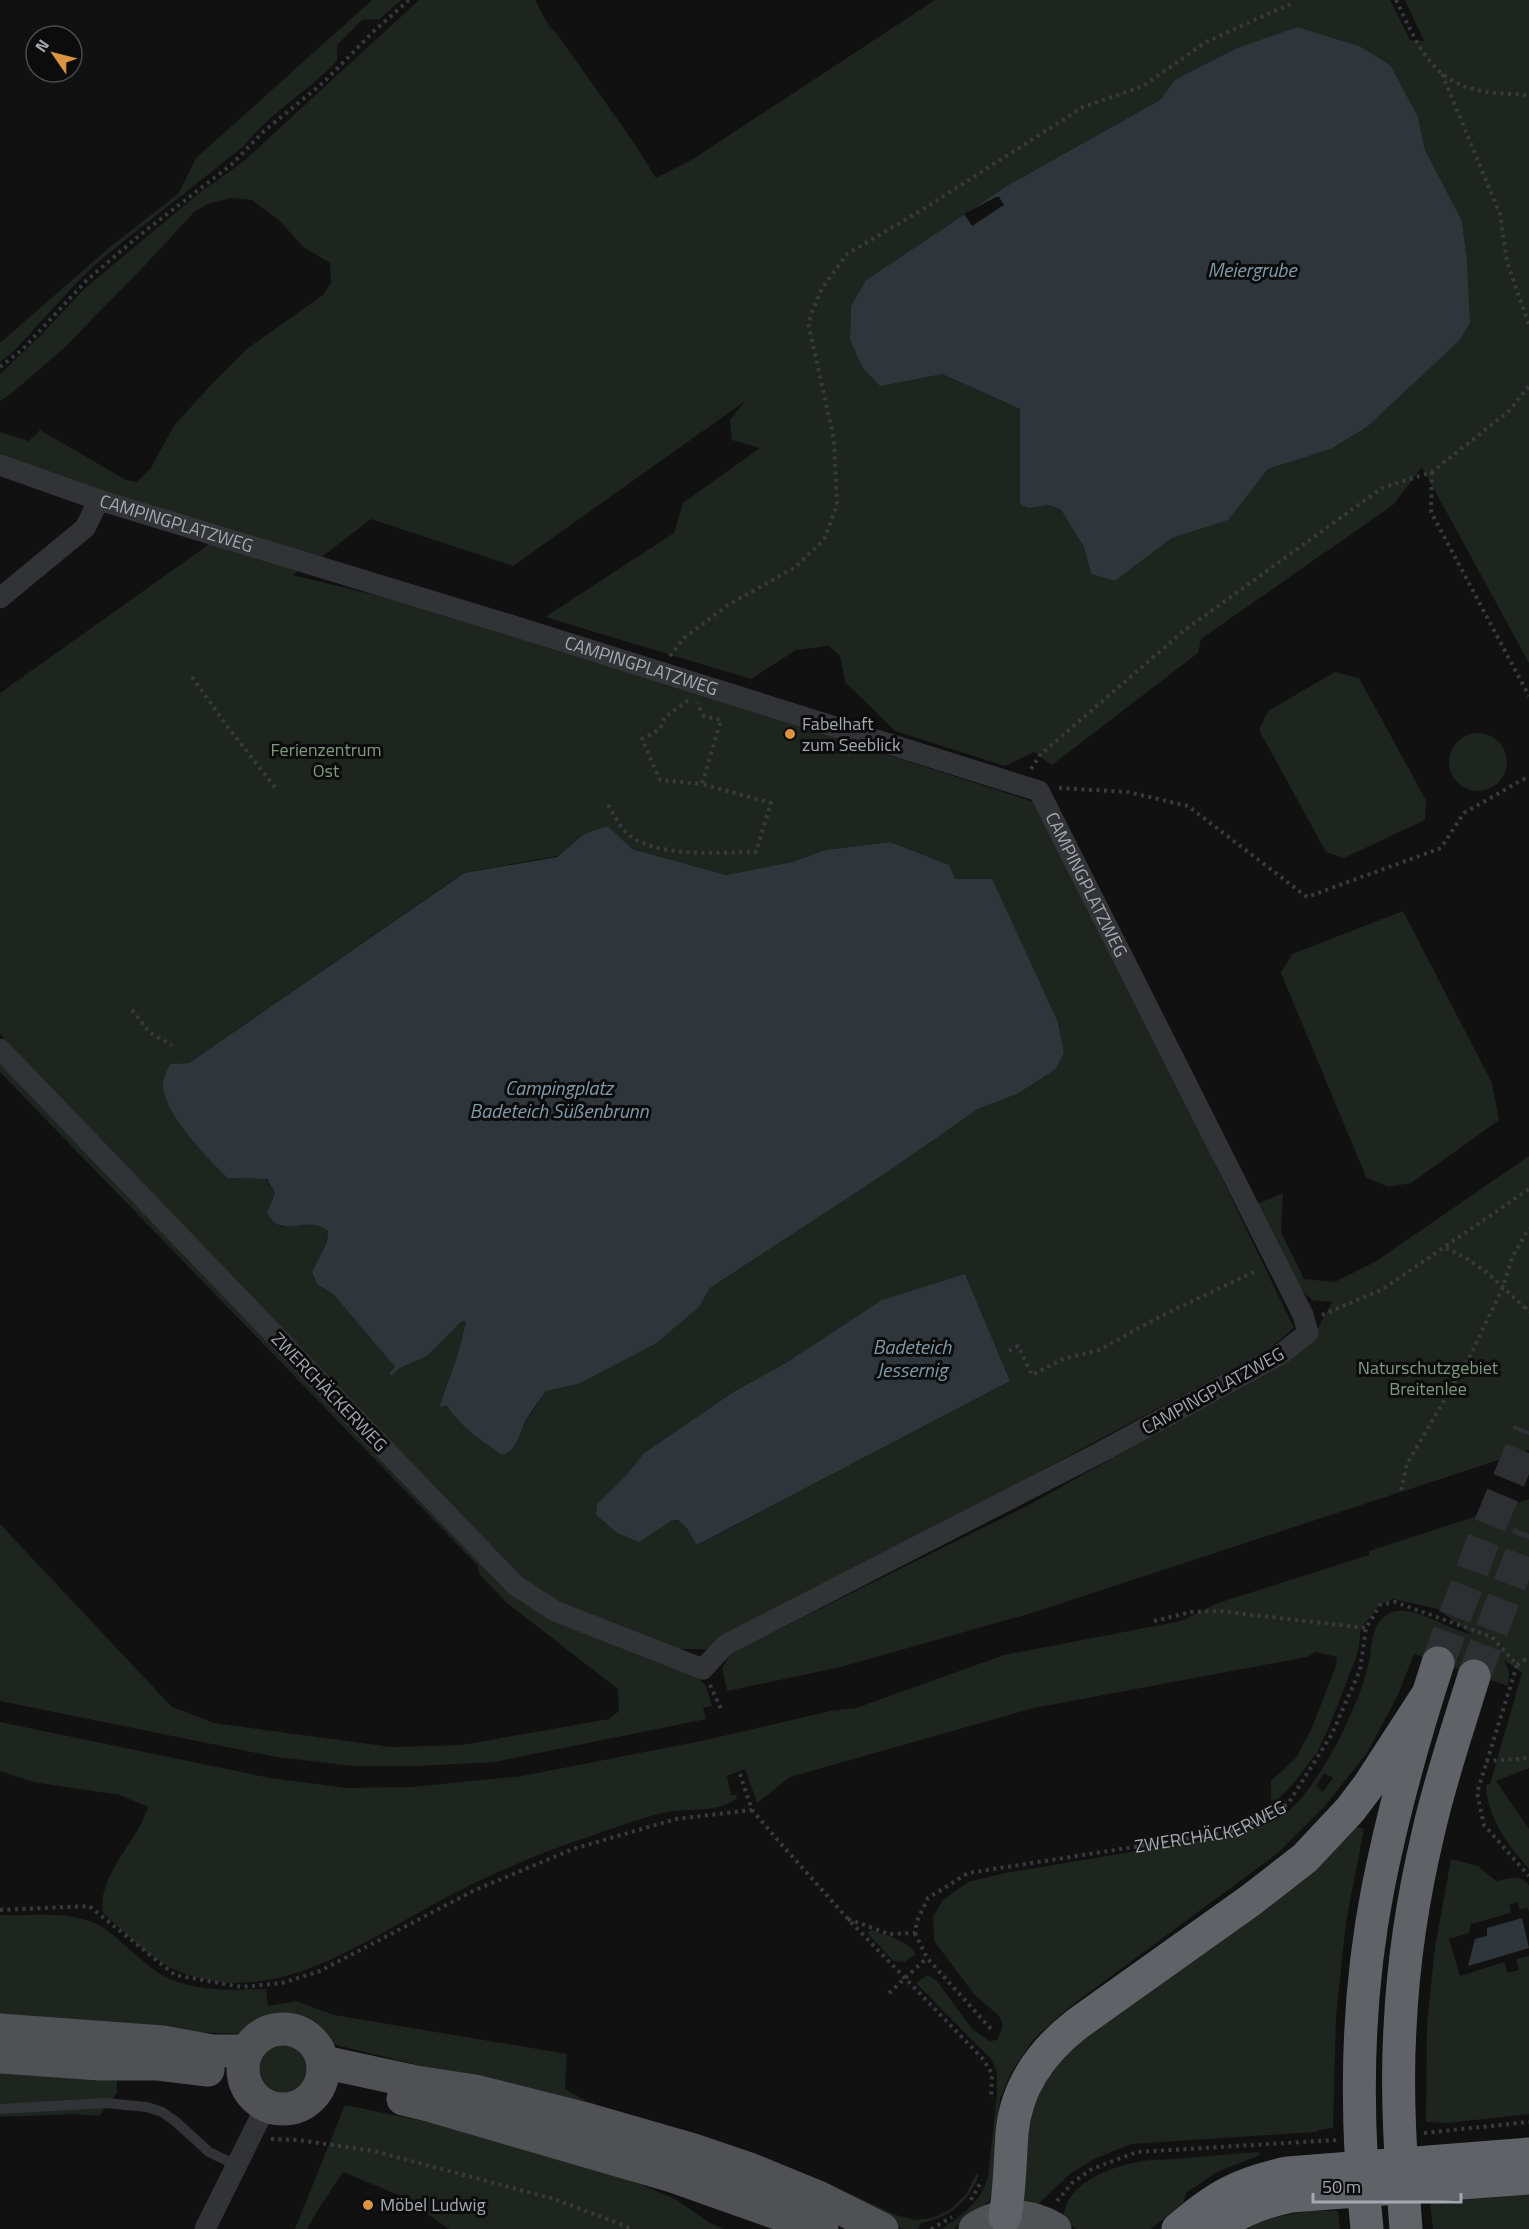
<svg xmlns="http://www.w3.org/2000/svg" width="1529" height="2229" viewBox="0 0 1529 2229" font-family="'Titillium Web',sans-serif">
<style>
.green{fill:#1e241e;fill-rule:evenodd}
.water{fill:#2e363b}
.pier{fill:#111112}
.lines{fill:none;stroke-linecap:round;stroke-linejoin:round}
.highway-tunnel{stroke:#2e2f32;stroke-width:33;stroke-dasharray:33 16;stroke-linecap:butt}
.path{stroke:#383a3d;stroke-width:4;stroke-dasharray:3 4.5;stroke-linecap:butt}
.lane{stroke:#323336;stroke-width:10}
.street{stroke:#323336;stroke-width:21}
.primary{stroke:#4f5155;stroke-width:33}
.highway{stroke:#5f6267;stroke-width:33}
.poi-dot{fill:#d99442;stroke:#0c0c0d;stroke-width:2}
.labels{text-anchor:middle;stroke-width:6;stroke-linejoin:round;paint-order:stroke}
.street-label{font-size:18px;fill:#a4a9b1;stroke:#0c0c0d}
.poi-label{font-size:18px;fill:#a4a9b1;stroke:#0c0c0d;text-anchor:start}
.park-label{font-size:18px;fill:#7f9a7d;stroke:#0c0c0d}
.water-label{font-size:20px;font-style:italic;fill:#7f9aa8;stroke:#0c0c0d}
</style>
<rect width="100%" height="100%" fill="#111112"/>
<path class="green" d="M372 0H401L380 19 362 20 337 45V61C308 92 270 112 244 146L104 257 79 280 14 351 0 362V343L110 247 179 193 196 158Z
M419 0H535L549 26 557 34 632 140 656 178 693 159 935 0H1390L1410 40 1424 41 1405 0H1529V663L1422 467 1393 505 1201 639 1198 653 1052 765 1034 752 1005 766 895 731 845 682 840 656 829 646 796 650 751 679 545 617 674 533 683 503 760 448 732 440 730 420 744 402 513 566 371 519 323 556 322 559 137 504 0 456V432L29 441 40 430 126 480 137 482 151 468 173 427 209 387 248 348 323 295 331 283 330 263 303 247 279 220 252 200 231 198 208 204 195 211 147 263 64 348 11 394 0 401V374L41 335 84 289 198 194 244 161ZM1298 27 1359 46 1418 117 1425 150 1462 221 1467 261 1470 323 1459 341 1367 427 1331 449 1268 469 1227 520 1172 538 1115 581 1091 574 1084 547 1061 510 1050 505 1028 508 1020 504V409L942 374 850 340 851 306 866 280 1010 184 1160 100 1175 80Z
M212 542 301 569 293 575 444 612 1034 802 1203 1139 1294 1328 1270 1348 709 1649H670L553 1601 517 1576 213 1264 0 1034V693ZM608 826 632 849 726 875 792 862 825 850 890 842 948 865 955 879H991L1058 1022 1064 1053 1056 1069 1019 1093 978 1109 886 1173 710 1288 699 1307 578 1384 546 1391 526 1421 515 1446 502 1455C482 1441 460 1427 447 1406L439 1407 458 1354 466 1322 464 1321 460 1323 427 1356 400 1368 391 1376 389 1372 395 1367 333 1294 317 1284 312 1272 327 1242 328 1231C314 1221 297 1224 281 1227L267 1212 275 1193 266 1179 228 1178 169 1064 189 1063 463 873 557 856 584 834ZM965 1274 1010 1381 698 1545 686 1527 678 1520 617 1533 596 1515 644 1453 735 1391 789 1361Z
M1335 672 1359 678 1426 800 1425 820 1344 858 1326 852 1259 730 1268 711Z
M1449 762a29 29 0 1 1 58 0a29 29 0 1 1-58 0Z
M1403 911 1492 1083 1499 1120 1411 1183 1388 1187 1366 1177 1281 973 1292 954Z
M0 1061 504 1587 696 1675 706 1686 712 1706 703 1708 706 1719 495 1762 417 1766H354L276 1757 0 1701V1524L172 1707 214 1723 392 1747 462 1745 609 1719 619 1711 618 1689 507 1603 479 1574 478 1566 0 1072Z
M1529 1156V1450L1035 1612 841 1667 727 1691 722 1668 732 1652 1025 1507 1238 1388 1312 1339 1332 1302 1312 1300 1294 1283 1255 1205 1283 1193 1281 1232 1304 1279 1335 1282 1375 1262Z
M1529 1499V1768L1496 1781 1529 1829V1869C1507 1843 1488 1820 1486 1785L1490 1784 1522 1673 1504 1660 1509 1672 1508 1686 1414 1654 1398 1695 1367 1753 1324 1807 1278 1853 1068 2008 1033 2040 1011 2073 1000 2099 996 2138V2185L989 2201 954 2229H941C962 2215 980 2203 988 2177L997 2094V2072L991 2059 916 1983 927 1975 937 1981 972 2029 990 2041 997 2040 1003 2025 999 2016 974 1994 934 1941 933 1917 943 1900 968 1882 1000 1874 1232 1835C1249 1830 1268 1825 1283 1815 1317 1793 1359 1705 1368 1666 1373 1647 1369 1623 1390 1613 1411 1602 1450 1631 1471 1634L1438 1609 1393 1599 1380 1605 1361 1628 1358 1652 1331 1722 1318 1751 1293 1784 1278 1799 1271 1801V1781L1296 1758 1311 1730 1336 1666 1337 1657 1316 1652 1307 1657 1034 1708 790 1777 757 1803 745 1769 727 1776 731 1795H737L736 1799C718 1813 689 1808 667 1812 638 1818 604 1832 576 1841 533 1856 491 1874 451 1895 369 1937 275 2012 178 1971 149 1959 126 1933 103 1913 98 1885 122 1855 136 1833 141 1825 144 1816 148 1807L120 1795 33 1782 0 1771V1722L270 1778 347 1788 412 1787 522 1776 706 1740 830 1711 856 1708 1004 1655 1181 1621 1218 1603 1369 1555V1551ZM1324 1773 1333 1778 1323 1792 1316 1786Z
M1353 1826 1364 1829 1346 1922 1336 2017 1333 2128 1319 2130 1316 2132 1131 2144 1094 2159 1070 2174 1038 2204H1027L1022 2202 1023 2118 1040 2074Z
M1451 1859 1478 1866 1496 1881C1510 1879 1519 1872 1529 1886V1912L1527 1907 1520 1910 1517 1902 1509 1905 1511 1913 1471 1924 1469 1933 1449 1939 1460 1976 1504 1962 1508 1973 1519 1970 1516 1959 1529 1956V2114L1448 2123 1426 2122 1427 2023 1435 1947Z
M0 1915C30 1916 64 1911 92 1922 109 1928 122 1944 136 1955 144 1962 153 1970 162 1975 194 1992 231 1990 266 1989L268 2006 296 2001 334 2015 567 2054 565 2089 591 2104 820 2180 896 2215 915 2220 932 2218 951 2209 966 2194 976 2174 979 2175C969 2202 950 2218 921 2223L918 2229H903L877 2216 560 2100 328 2043 312 2026 292 2018 274 2017 259 2022 244 2034 163 2031 0 2019Z
M871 1930C888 1936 905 1939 916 1954L904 1962 893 1961 869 1935 868 1932Z
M254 2069a29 29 0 1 1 58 0a29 29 0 1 1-58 0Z
M0 2070 117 2081V2093L99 2116 77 2114 0 2117Z
M345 2105 457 2128 587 2161 677 2200 710 2223 724 2229H449L403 2197 343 2172 316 2213 307 2229H295Z
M1259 2152 1260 2155 1217 2172 1186 2193 1184 2202 1151 2229H1076L1064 2219C1062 2185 1110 2167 1138 2162 1150 2159 1163 2160 1175 2159 1203 2156 1231 2154 1259 2152Z
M1529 2194V2229H1433L1430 2203Z
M1310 2211H1338L1340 2229H1247L1265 2219Z"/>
<path class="water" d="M1298 27 1359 46 1390 65 1418 117 1425 150 1462 221 1467 261 1470 323 1459 341 1367 427 1331 449 1268 469 1228 520 1172 538 1115 581 1091 574 1084 547 1061 510 1050 505 1028 508 1020 504V409L942 374 880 386 863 368 850 340 851 306 866 280 1010 184 1160 100 1175 80 1237 48Z
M608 826 632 849 726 875 792 862 825 850 890 842 949 865 955 879H992L1058 1022 1064 1053 1056 1069 1019 1093 978 1109 886 1173 710 1288 699 1307 655 1344 578 1384 546 1391C539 1401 532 1410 526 1420 519 1434 518 1450 502 1455 482 1441 460 1427 447 1406L439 1407 458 1354 466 1322 464 1321 460 1323 427 1356 400 1368 391 1376 389 1373 395 1367 333 1294 317 1284 312 1272 327 1242 328 1231C303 1213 282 1242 267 1212L275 1193 267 1179 228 1178C209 1160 160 1110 163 1082 164 1076 168 1069 170 1064L189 1063 464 873 557 857 584 834Z
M965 1274 1010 1381 697 1545 686 1527 678 1520 671 1521 639 1542 617 1533 596 1515 597 1504 624 1478 644 1453 735 1391 789 1361 882 1300Z
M1522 1918 1529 1948 1468 1966 1475 1939 1487 1936V1928Z"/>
<path class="pier" d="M996 197H999L1004 205 972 226 964 214Z"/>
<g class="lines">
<path class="highway-tunnel" d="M1438 1663 1479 1552 1529 1431
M1474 1676 1529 1534"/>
<g class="path">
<path d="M1396 0C1414 37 1429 78 1473 89 1490 94 1511 94 1529 95"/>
<path d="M1442 74 1500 214 1507 262 1529 325"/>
<path d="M0 367 23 349 87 280 141 234 231 165 264 131 324 82 374 31 409 0"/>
<path d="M1432 472 1431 512 1529 696"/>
<path d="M670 656 684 638 728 605 794 568 824 540 837 505 834 439 808 323 822 288 847 254 925 208 1083 107 1143 86 1206 42 1290 4"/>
<path d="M192 677 227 726 277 790"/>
<path d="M688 700 664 718 660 729 642 739 660 780 702 784 721 720 704 716 697 703"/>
<path d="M1031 769 1040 755 1186 629 1382 488 1432 472 1509 411 1529 386"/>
<path d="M1059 788 1128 792 1188 806 1307 897 1441 848 1464 813 1529 776"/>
<path d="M608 805C614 814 619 825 626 832 652 859 721 852 756 852L771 803 702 784"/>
<path d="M132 1010 150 1033 172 1045"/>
<path d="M1446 1248 1466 1258 1489 1274 1529 1312"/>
<path d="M1525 1309 1529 1303"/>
<path d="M1322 1315 1383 1289 1529 1189"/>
<path d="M1009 1351 1018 1346 1032 1375 1063 1359 1099 1350 1163 1315 1258 1270"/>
<path d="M1401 1490 1407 1464 1470 1356 1503 1287 1512 1258 1529 1228"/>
<path d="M1154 1621 1191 1612 1218 1611 1366 1628"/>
<path d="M1517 1665 1529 1657"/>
<path d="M710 1685 721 1709"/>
<path d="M1486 1761 1529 1758"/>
<path d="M740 1774 752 1810 782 1845 848 1919 983 2059 992 2074 991 2099"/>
<path d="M0 1910 89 1906 175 1975 241 1987 282 1983 320 1971 475 1890 573 1849 676 1819 752 1810"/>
<path id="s1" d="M848 1919 889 1934 915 1933 917 1921 928 1898 968 1873 1236 1831 1288 1804 1332 1734 1360 1670 1366 1628 1380 1605 1395 1602 1492 1637 1517 1665 1477 1793 1484 1825 1529 1876"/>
<path d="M915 1933 927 1958 991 2029"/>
<path d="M889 1993 927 1958"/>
<path d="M1424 2133 1529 2122"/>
<path d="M271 2139 298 2140 374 2151 554 2199 633 2229"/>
<path d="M971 2200 982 2180"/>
<path d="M1057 2201 1072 2183 1092 2169 1137 2152 1336 2140"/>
<path d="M931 2229 952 2217"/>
</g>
<path class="lane" d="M0 2109 105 2103 147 2107 162 2112 175 2121 209 2152 236 2165"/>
<g class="street">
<path id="s2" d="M0 465 99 500 517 627 1039 791 1303 1315 1308 1333 1281 1354 1103 1451 725 1645 703 1669 555 1611 515 1585 0 1049"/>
<path d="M0 598 85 528 99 500"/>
<path d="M205 2229 266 2106"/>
</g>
<path class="primary" d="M243 2069a40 40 0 1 1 80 0a40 40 0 1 1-80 0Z
M0 2030 163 2042 212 2051H247
M0 2057 100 2064H158L208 2070
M323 2062 416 2082 475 2091 590 2120 694 2150 747 2168 818 2197 882 2229
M403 2099 428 2105 672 2176 822 2229
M975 2229C999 2212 1030 2213 1055 2229"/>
<path class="highway" d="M1005 2217C1010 2188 1010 2161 1012 2133 1016 2087 1041 2052 1077 2024L1251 1900 1305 1858 1350 1810 1369 1785 1428 1694
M1178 2229C1215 2197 1239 2183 1288 2173L1529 2154
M1215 2229C1239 2211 1262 2202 1291 2196L1529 2178
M1367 2229C1355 2116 1356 2000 1378 1888 1393 1812 1414 1737 1438 1663
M1406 2229C1401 2162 1396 2095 1400 2028 1403 1963 1413 1897 1428 1834 1440 1780 1458 1728 1474 1676"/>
</g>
<g class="poi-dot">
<circle cx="790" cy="734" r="6"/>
<circle cx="368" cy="2205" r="6"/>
</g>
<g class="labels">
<g class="street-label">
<text dy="6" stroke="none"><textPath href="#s2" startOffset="186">CAMPINGPLATZWEG</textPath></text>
<text dy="6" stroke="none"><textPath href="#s2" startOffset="672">CAMPINGPLATZWEG</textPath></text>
<text dy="6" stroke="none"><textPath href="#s2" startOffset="1194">CAMPINGPLATZWEG</textPath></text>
<text transform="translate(1213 1391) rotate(-29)" y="6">CAMPINGPLATZWEG</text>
<text transform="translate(329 1392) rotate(46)" y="6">ZWERCHÄCKERWEG</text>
<text dy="6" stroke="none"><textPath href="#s1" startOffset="402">ZWERCHÄCKERWEG</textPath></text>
</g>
<g class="poi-label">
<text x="802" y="730">Fabelhaft<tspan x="802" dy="21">zum Seeblick</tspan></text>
<text x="380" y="2211">Möbel Ludwig</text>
</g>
<g class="park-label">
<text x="326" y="756">Ferienzentrum<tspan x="326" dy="21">Ost</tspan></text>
<text x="1428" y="1374">Naturschutzgebiet<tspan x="1428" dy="21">Breitenlee</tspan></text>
</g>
<g class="water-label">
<text x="1252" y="277">Meiergrube</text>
<text x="559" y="1095">Campingplatz<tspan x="559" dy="23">Badeteich Süßenbrunn</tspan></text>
<text x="912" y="1354">Badeteich<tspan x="912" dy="23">Jessernig</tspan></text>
</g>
</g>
<g transform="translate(54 54) rotate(305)"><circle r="28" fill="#0c0c0d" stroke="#494b4f" stroke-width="1.5"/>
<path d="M0-4.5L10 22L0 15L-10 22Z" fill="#d99442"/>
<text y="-9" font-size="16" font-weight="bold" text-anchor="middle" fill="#a4a9b1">N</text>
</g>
<path d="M1313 2193v9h148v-9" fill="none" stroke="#a4a9b1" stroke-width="3"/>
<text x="1322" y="2193" font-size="18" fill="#a4a9b1" stroke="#0c0c0d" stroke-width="4.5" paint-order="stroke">50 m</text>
</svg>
